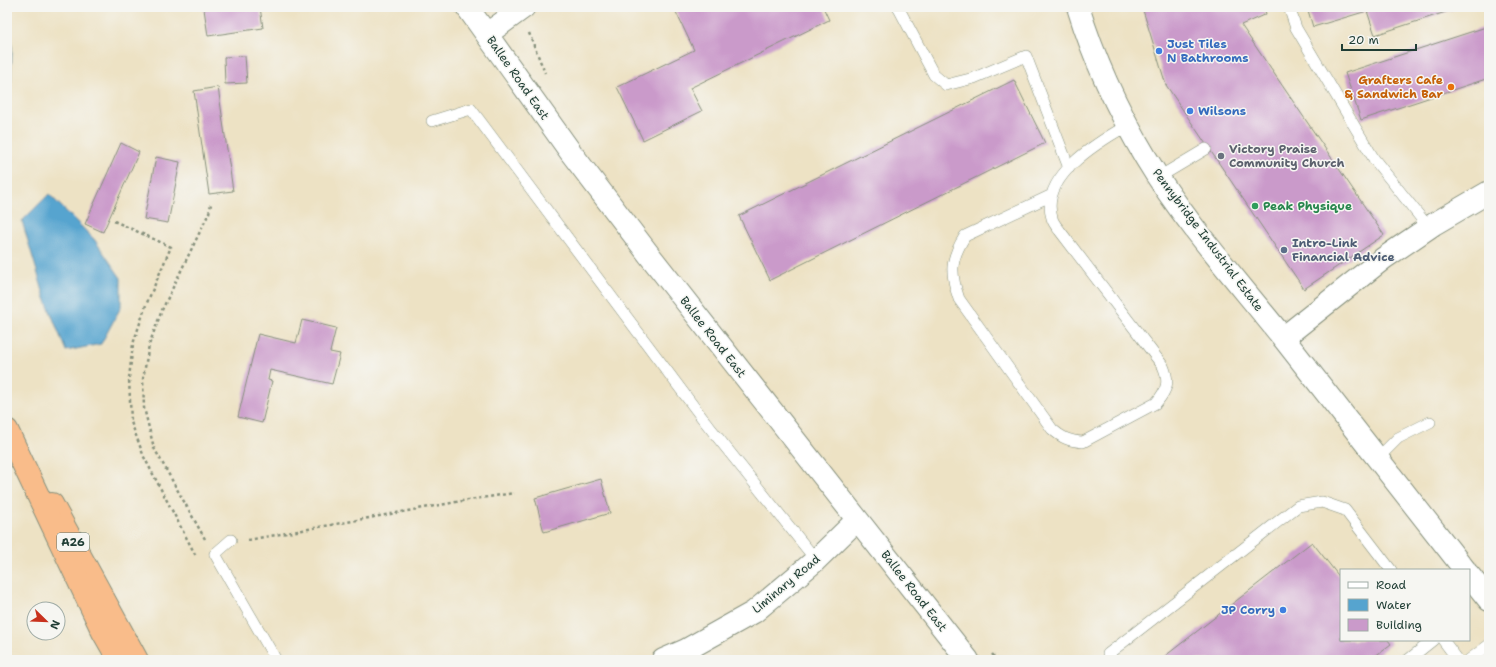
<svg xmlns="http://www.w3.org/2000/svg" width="1496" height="667" viewBox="0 0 1496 667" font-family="'Shantell Sans',sans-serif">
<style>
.water{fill:#56a4cf;stroke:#3a7082}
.building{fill:#ca9aca}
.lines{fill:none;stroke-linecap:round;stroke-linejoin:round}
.service-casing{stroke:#86907c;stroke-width:12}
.minor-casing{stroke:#86907c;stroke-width:24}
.trunk-casing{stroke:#86907c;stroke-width:24}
.motorway-casing{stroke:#86907c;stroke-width:24}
.path{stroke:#86907c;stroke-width:2.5;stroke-dasharray:3 3;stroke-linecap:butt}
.service{stroke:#fff;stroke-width:11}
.minor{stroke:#fff;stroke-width:22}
.trunk{stroke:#f9bc8a;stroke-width:22}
.motorway{stroke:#f9bc8a;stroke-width:22}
.shop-dot{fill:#3f7fe0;stroke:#f6f6f2;stroke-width:1.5}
.food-dot{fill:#e8710a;stroke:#f6f6f2;stroke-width:1.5}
.worship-dot{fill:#6b7280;stroke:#f6f6f2;stroke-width:1.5}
.leisure-dot{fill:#2e9e5b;stroke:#f6f6f2;stroke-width:1.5}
.service-dot{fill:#5c6f8a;stroke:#f6f6f2;stroke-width:1.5}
.labels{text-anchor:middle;stroke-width:3;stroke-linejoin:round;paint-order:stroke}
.shield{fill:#f6f6f2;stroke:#60746d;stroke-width:1}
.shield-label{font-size:11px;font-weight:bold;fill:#1f3d34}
.shop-label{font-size:12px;font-weight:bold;fill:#366cbe;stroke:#f6f6f2;text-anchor:start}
.street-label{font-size:12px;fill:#1f3d34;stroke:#f6f6f2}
.food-label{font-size:12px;font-weight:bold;fill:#c56008;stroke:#f6f6f2;text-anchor:end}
.worship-label{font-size:12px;font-weight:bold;fill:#5b616d;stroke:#f6f6f2;text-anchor:start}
.leisure-label{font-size:12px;font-weight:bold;fill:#27864d;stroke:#f6f6f2;text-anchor:start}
.service-label{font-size:12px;font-weight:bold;fill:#4e5e75;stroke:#f6f6f2;text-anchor:start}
</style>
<rect width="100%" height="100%" fill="#f6f6f2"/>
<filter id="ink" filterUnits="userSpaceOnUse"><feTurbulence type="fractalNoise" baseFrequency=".025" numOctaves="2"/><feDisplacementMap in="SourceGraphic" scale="8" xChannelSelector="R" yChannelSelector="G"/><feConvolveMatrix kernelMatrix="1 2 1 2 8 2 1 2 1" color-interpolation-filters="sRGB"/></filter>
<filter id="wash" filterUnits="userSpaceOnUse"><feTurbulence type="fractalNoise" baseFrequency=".012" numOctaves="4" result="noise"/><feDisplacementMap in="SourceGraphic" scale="16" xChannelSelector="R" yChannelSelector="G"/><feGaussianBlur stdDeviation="0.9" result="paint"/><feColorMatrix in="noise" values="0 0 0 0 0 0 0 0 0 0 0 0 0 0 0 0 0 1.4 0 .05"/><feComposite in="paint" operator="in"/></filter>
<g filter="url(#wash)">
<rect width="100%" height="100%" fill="#ede2c4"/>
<path class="water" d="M7 29 12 47 11 82 7 85Z
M49 194 94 239 121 278V307L101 344 66 351 45 298 22 221Z"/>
<g id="blocks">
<path class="building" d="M217 7H260L263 28 208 36 204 9Z
M680 7H823L829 20 690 88 702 111 643 140 617 87 694 50 675 10Z
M1142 7H1264L1266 14 1241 25 1384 235 1304 289 1166 85Z
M1307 7H1461L1375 35 1367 11 1313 27Z
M1489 26V78L1361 120 1345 73Z
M245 56 247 83 225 84 224 57Z
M1014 80 1045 143 770 280 739 216Z
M218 87 233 191 209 194 194 91Z
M121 143 139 152 103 232 85 224Z
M156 157 180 162 168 223 144 219Z
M302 320 336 328 330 352 340 354 332 384 270 370 268 380 272 381 262 423 238 417 258 334 296 343Z
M601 479 610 513 544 532 535 498Z
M1312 542 1341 579V640H1388L1391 644 1370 660H1160Z"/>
</g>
</g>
<g filter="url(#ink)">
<use href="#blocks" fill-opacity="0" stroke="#86907c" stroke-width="1"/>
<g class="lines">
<defs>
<path id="service" d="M898 7 934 75 946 85 974 78 1026 56 1069 168
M1289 7 1296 28 1374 159 1429 228
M432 121 471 109 703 419 816 560
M1159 177 1206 149
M1052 195 965 236C950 260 950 273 959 299L1052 429C1062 438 1069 441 1083 442L1156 403C1167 390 1170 382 1163 366L1060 231C1057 227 1053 223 1052 218 1039 177 1098 142 1128 125
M1377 459 1398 438 1430 422
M231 540 215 554 276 660
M1443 640 1458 660
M1113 660 1108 654 1298 506 1322 502 1345 510 1391 570
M1408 660 1433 640
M1469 660 1489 645"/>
<path id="minor" d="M467 7 572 154 650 256 968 660
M1078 7C1094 59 1118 111 1146 158 1185 223 1237 280 1284 339 1344 416 1404 493 1465 570
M487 34 524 7
M1283 338 1384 258 1434 224 1489 192
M1469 575 1489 600
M663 660 686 650 754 612 816 560 857 520"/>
<path id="trunk" d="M52 504 137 660"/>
<path id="motorway" d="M7 430 103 632 119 660"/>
</defs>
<use href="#service" class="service-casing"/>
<use href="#minor" class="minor-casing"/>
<use href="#trunk" class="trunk-casing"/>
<use href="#motorway" class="motorway-casing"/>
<path class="path" d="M529 33 545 73
M114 221 171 247 146 305 133 344 129 378 131 422 144 457 196 556
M205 539 154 448 144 408 143 379 149 345 162 310 209 213 211 204
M248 540 462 501 514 493
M992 654 997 660"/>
<use href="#service" class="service"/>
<use href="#minor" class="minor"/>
<use href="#trunk" class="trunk"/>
<use href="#motorway" class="motorway"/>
</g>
</g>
<g class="shop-dot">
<circle cx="1159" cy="51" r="4"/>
<circle cx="1190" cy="111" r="4"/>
<circle cx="1283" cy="610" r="4"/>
</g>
<circle class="food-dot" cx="1451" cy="87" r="4"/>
<circle class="worship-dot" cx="1221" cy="156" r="4"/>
<circle class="leisure-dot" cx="1255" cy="206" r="4"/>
<circle class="service-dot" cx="1284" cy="250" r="4"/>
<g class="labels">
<rect class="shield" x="57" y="533" width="32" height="18" rx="3"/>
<g class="shield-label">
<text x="73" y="546">A26</text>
</g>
<g class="shop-label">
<text x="1167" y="48">Just Tiles<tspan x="1167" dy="14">N Bathrooms</tspan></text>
<text x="1198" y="115">Wilsons</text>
<text x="1275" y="614" text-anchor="end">JP Corry</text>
</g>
<g class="street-label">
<text transform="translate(518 78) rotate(55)" y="4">Ballee Road East</text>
<text transform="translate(1208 240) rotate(53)" y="4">Pennybridge Industrial Estate</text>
<text transform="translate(713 337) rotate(52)" y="4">Ballee Road East</text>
<text transform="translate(786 584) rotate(-40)" y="4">Liminary Road</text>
<text transform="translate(914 591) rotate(52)" y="4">Ballee Road East</text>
</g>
<g class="food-label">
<text x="1443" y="84">Grafters Cafe<tspan x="1443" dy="14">&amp; Sandwich Bar</tspan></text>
</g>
<g class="worship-label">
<text x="1229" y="153">Victory Praise<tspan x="1229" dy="14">Community Church</tspan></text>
</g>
<g class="leisure-label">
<text x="1263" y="210">Peak Physique</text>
</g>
<g class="service-label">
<text x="1292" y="247">Intro-Link<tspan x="1292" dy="14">Financial Advice</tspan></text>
</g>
</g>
<rect width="1496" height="667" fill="none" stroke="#f6f6f2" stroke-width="24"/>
<rect x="1340" y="569" width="130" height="72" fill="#f6f6f2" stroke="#a0aca6"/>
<rect x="1348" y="582" width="20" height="6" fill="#ffffff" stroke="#a0aca6"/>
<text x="1376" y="589" font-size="12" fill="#1f3d34">Road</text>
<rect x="1348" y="599" width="20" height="12" fill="#56a4cf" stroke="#a0aca6"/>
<text x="1376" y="609" font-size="12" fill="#1f3d34">Water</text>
<rect x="1348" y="619" width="20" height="12" fill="#ca9aca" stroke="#a0aca6"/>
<text x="1376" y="629" font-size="12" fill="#1f3d34">Building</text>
<g transform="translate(46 621) rotate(113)"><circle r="19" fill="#f6f6f2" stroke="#a0aca6"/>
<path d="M0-3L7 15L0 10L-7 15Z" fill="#c8321e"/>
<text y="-6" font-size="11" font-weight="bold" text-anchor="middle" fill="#1f3d34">N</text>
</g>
<path d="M1342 44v6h74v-6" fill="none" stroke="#1f3d34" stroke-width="2"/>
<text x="1348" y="44" font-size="12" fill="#1f3d34" stroke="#f6f6f2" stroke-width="3" paint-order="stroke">20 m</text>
</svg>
